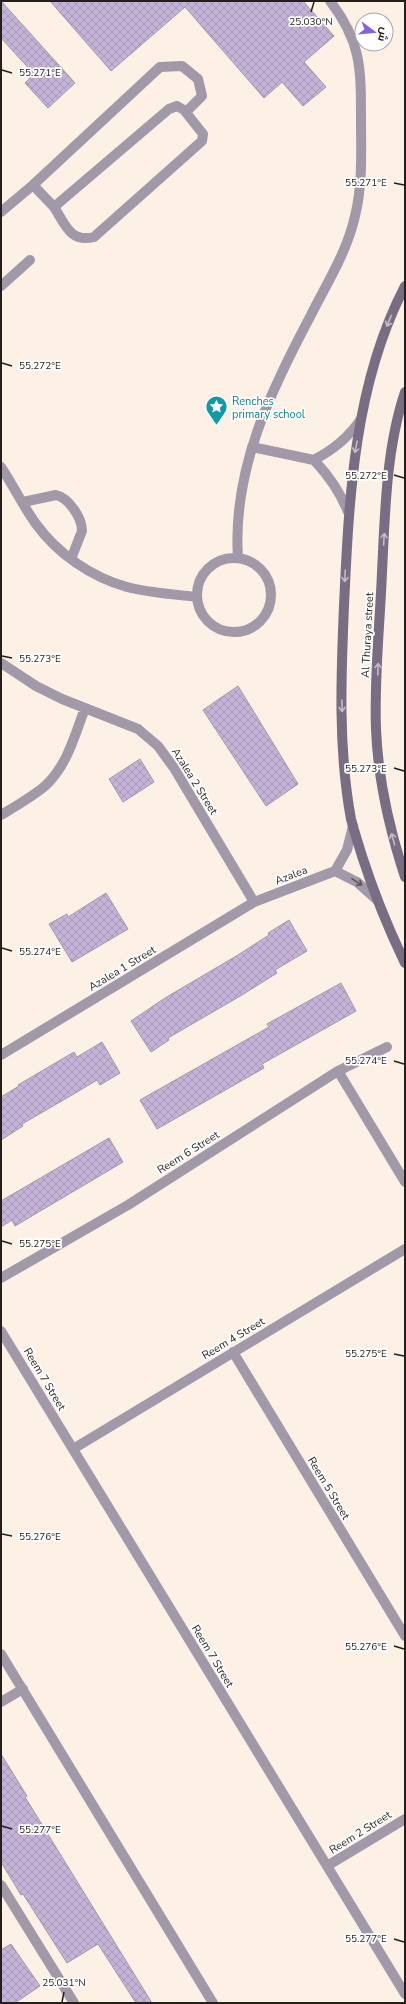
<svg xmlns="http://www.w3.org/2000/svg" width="406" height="2004" viewBox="0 0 406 2004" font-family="'Nunito Sans',Cairo,sans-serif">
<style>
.building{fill:url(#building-cross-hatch);stroke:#a199a9}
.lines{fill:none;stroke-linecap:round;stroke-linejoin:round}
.lane{stroke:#a198a8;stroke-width:10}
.street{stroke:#a198a8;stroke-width:10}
.secondary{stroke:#796d83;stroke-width:10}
.oneway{stroke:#c3bdc7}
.oneway2{stroke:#5c555a}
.ticks{fill:none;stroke:#241f1a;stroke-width:1.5}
.labels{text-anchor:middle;stroke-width:3.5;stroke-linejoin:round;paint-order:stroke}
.culture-label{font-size:11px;fill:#0d838f;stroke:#fff;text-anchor:start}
.street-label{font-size:11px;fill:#241f1a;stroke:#fff}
.ticks-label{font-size:10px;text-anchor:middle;fill:#241f1a;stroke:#fff;stroke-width:3.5;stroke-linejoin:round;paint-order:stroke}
</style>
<defs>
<pattern id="building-cross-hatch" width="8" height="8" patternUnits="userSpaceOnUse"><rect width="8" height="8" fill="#c4b2d7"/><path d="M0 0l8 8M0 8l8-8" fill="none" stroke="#a899b8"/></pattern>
</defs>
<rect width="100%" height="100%" fill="#fdf1e6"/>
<path class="building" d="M1 1 75 83 48 108 25 83 34 74 1 38Z
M50 1H303L334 36 304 62 326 87 303 106 282 82 264 98 185 7 111 71Z
M238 686 298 784 266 806 203 710Z
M140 759 154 782 123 802 109 779Z
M106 893 128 929 72 962 49 924 67 914 68 917Z
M289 920 307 951 275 970 277 973 242 995 168 1038 169 1040 151 1052 131 1021 165 998 238 955 269 935 268 933Z
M341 983 356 1011 262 1064 264 1068 157 1129 140 1100 269 1027 267 1024Z
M102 1042 120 1073 100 1085 97 1080 72 1095 22 1124 23 1126 1 1140V1097L19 1086 18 1085 74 1052 77 1057Z
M109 1138 123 1162 15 1226 12 1220 1 1227V1201Z
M1 1754 27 1796 25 1797 152 2003H136L98 1944 67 1963 23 1894 21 1895 1 1862Z
M11 1944 40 1986 15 2003H1V1950Z"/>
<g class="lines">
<path class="lane" d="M177 106 184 110 203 134 202 141 94 237C70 243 65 224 54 207L169 109Z
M33 185 54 207
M1 212 33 185 160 67 182 66 198 79 202 96 186 112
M1 286 30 260
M252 447 314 460C334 449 348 438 361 419
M314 460C329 476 340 491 348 512
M1 467C13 485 23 506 36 524 58 554 91 577 127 587 149 593 174 594 196 597
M23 502 56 495C69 498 82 518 82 531L71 559
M197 595a37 37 0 1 1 74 0a37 37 0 1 1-74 0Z
M238 558C232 470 271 390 311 315 327 283 347 252 355 216 363 184 361 150 361 117 361 68 361 41 330 1
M1 1702 23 1689"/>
<path class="street" d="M1 663 36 686 62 699 138 729 158 746 174 768 254 902
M1 815C16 806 32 797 45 786 67 766 75 735 85 708
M335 871 357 882 376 899
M1 1055 254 902 335 871 347 850 353 826
M338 1071 405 1182
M1 1278 128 1205 338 1071 387 1047
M1 1331 405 1994
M233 1352 405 1636
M73 1449 405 1249
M1 1654 213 2003
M327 1866 405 1819
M1 1885 74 2003"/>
<path class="secondary" d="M405 286C354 384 349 497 344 606 341 676 338 749 351 819 354 831 358 843 362 856 374 893 388 928 405 963
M405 392C386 448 385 514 382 572 380 624 374 677 376 729 378 780 389 828 405 877"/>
</g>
<defs><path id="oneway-shaft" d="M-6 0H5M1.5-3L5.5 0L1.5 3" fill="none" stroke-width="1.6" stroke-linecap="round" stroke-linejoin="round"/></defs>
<g class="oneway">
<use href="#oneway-shaft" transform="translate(389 321) rotate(112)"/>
<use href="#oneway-shaft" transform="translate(356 447) rotate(101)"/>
<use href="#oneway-shaft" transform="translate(384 539) rotate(-86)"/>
<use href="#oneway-shaft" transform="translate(345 576) rotate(93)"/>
<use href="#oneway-shaft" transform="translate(378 669) rotate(-88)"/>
<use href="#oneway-shaft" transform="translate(342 706) rotate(89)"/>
<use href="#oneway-shaft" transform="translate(393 839) rotate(-106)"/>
</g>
<use class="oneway2" href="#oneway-shaft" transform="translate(357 882) rotate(34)"/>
<path class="ticks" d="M311 12 314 2M2 70 12 73M394 183 404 185M2 363 12 366M394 475 404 478M2 656 12 658M394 768 404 771M2 948 12 951M394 1061 404 1064M2 1241 12 1244M394 1354 404 1356M2 1534 12 1536M394 1646 404 1649M2 1826 12 1829M394 1939 404 1942M62 2002 64 1992"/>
<defs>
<symbol id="sight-pin" viewBox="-11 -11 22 30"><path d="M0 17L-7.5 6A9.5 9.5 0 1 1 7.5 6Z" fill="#0f9aa8" stroke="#fff"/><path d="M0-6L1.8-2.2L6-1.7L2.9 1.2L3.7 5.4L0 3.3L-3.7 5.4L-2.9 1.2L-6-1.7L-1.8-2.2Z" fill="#fff"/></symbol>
</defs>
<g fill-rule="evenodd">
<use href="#sight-pin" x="204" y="394" width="25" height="34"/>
</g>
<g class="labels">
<g class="culture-label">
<text x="232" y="405">Renches<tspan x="232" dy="13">primary school</tspan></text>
</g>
<g class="street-label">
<text transform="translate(367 635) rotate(-87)" y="4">Al Thuraya street</text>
<text transform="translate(195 781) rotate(58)" y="4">Azalea 2 Street</text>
<text transform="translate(291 875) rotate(-21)" y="4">Azalea</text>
<text transform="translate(122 968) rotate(-31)" y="4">Azalea 1 Street</text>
<text transform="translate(188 1152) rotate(-32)" y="4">Reem 6 Street</text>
<text transform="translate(233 1338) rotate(-31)" y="4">Reem 4 Street</text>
<text transform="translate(45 1379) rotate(59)" y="4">Reem 7 Street</text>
<text transform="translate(329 1488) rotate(59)" y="4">Reem 5 Street</text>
<text transform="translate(213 1656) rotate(59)" y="4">Reem 7 Street</text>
<text transform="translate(360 1832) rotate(-32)" y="4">Reem 2 Street</text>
</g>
</g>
<g class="ticks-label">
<text x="311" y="25">25.030°N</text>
<text x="40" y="76">55.271°E</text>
<text x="366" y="186">55.271°E</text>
<text x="40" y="369">55.272°E</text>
<text x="366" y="479">55.272°E</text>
<text x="40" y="662">55.273°E</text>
<text x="366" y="772">55.273°E</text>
<text x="40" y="955">55.274°E</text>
<text x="366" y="1064">55.274°E</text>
<text x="40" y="1247">55.275°E</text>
<text x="366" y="1357">55.275°E</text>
<text x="40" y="1540">55.276°E</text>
<text x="366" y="1650">55.276°E</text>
<text x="40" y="1833">55.277°E</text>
<text x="366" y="1942">55.277°E</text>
<text x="64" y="1986">25.031°N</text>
</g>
<rect width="406" height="2004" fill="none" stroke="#241f1a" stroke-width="4"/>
<g transform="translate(374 32) rotate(106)"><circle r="19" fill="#ffffff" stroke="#a7a5a3"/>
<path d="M0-3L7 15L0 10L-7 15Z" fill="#8663de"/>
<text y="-6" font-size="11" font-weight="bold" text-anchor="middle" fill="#241f1a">ش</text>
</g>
</svg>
